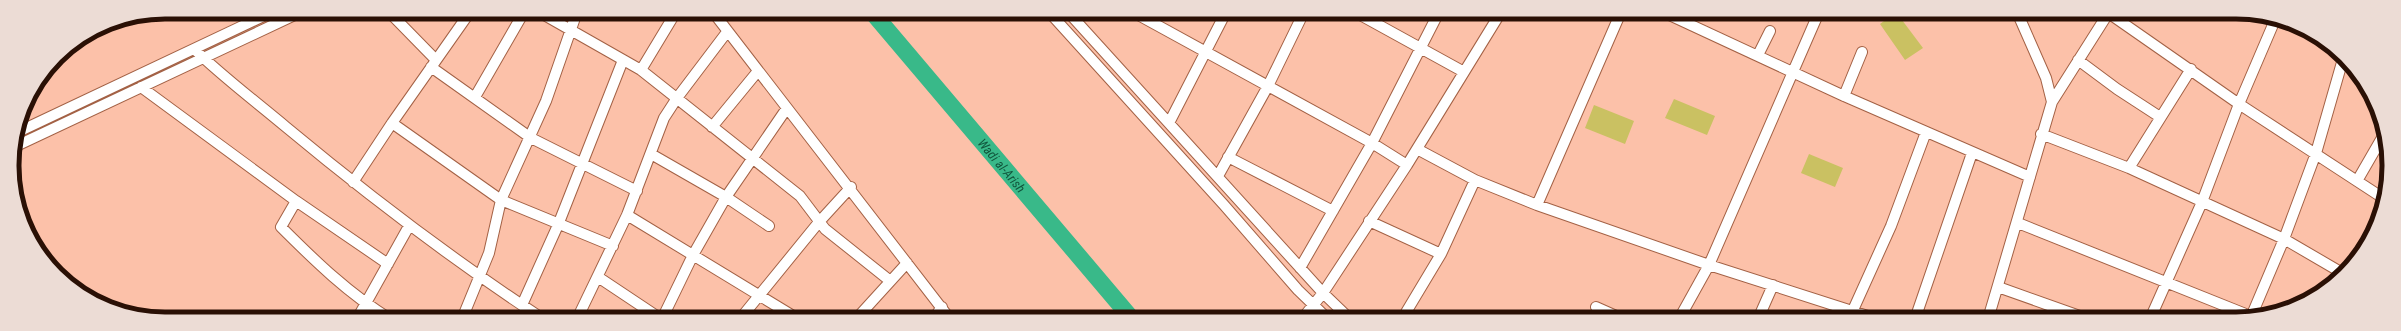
<svg xmlns="http://www.w3.org/2000/svg" width="2401" height="331" viewBox="0 0 2401 331" font-family="'Roboto Condensed',sans-serif">
<style>
.green{fill:#cac162}
.lines{fill:none;stroke-linecap:round;stroke-linejoin:round}
.river{stroke:#39b989;stroke-width:17}
.minor-casing{stroke:#a36145;stroke-width:12}
.minor{stroke:#fff;stroke-width:10}
.labels{text-anchor:middle;stroke-width:3;stroke-linejoin:round;paint-order:stroke}
.water-label{font-size:13px;font-style:italic;fill:#11553c;stroke:#fdeee7}
.rim{fill:none;stroke:#2a1005;stroke-width:5}
</style>
<rect width="100%" height="100%" fill="#fcc1a9"/>
<path class="green" d="M1896 12 1923 48 1905 60 1880 24Z
M1674 99 1715 116 1707 135 1665 118Z
M1594 105 1634 121 1625 144 1585 128Z
M1809 154 1843 168 1835 187 1801 173Z"/>
<g class="lines">
<path class="river" id="s1" d="M872 12 1132 319"/>
<defs>
<path id="minor" d="M389 12 436 60
M539 12 641 70 800 196 825 229 889 280
M713 12 950 319
M1049 12 1224 205 1298 290 1328 319
M1068 12 1323 293 1350 319
M1133 12 1372 143 1407 165
M1355 12 1464 72
M1663 12 1844 96 2030 177
M2107 12 2239 104 2383 198
M194 49C223 77 255 101 286 127 369 196 453 260 543 319
M1758 55 1770 31
M2078 60 2117 89 2160 117
M431 67 531 138 637 191
M641 70 676 12
M141 87 296 201 388 264
M1844 96 1862 52
M475 97 524 12
M2052 102 2109 12
M392 123 501 200 613 246
M1169 123 1226 12
M712 127 758 71
M18 132 272 12
M2041 134 2129 168 2284 239 2344 274
M14 147 301 12
M1417 149 1475 180 1537 205 1709 265 1877 319
M651 154 726 197 769 226
M1228 157 1333 211
M2129 168 2191 69
M1218 176 1268 86 1304 12
M2357 181 2383 136
M353 182 392 123 470 12
M296 201 281 227C315 261 349 294 390 319
M1537 205 1621 12
M627 215 798 319
M1369 221 1441 254
M2018 223 2253 317
M1300 268 1372 143 1439 12
M598 277 661 319
M1998 287 2088 319
M522 305 558 225 623 60
M1596 307 1623 319
M2251 317 2284 239 2316 153 2343 59
M357 319 409 226
M462 319 489 253 501 200 546 101 577 12
M577 319 627 215 664 118 677 98 727 32
M662 319 693 255 726 197 787 108
M740 319 819 222 851 187
M856 319 907 263
M933 319 942 307
M1302 319 1323 293 1407 165 1501 12
M1402 319 1441 254 1475 180
M1679 319 1709 265 1819 12
M1758 319 1773 285
M1849 319 1891 226 1926 132
M1915 319 1972 153
M1988 319 2052 102 2046 78 2017 12
M2150 319 2202 202 2239 104 2275 20"/>
</defs>
<use href="#minor" class="minor-casing"/>
<use href="#minor" class="minor"/>
</g>
<g class="labels">
<g class="water-label">
<text dy="5" stroke="none"><textPath href="#s1" startOffset="201">Wadi al-Arish</textPath></text>
</g>
</g>
<path d="M0 0H2401V331H0ZM165 19H2236A146 146 0 0 1 2382 165V166A146 146 0 0 1 2236 312H165A146 146 0 0 1 19 166V165A146 146 0 0 1 165 19Z" fill="#ecdcd5" fill-rule="evenodd"/>
<path class="rim" d="M165 19H2236A146 146 0 0 1 2382 165V166A146 146 0 0 1 2236 312H165A146 146 0 0 1 19 166V165A146 146 0 0 1 165 19Z"/>
</svg>
